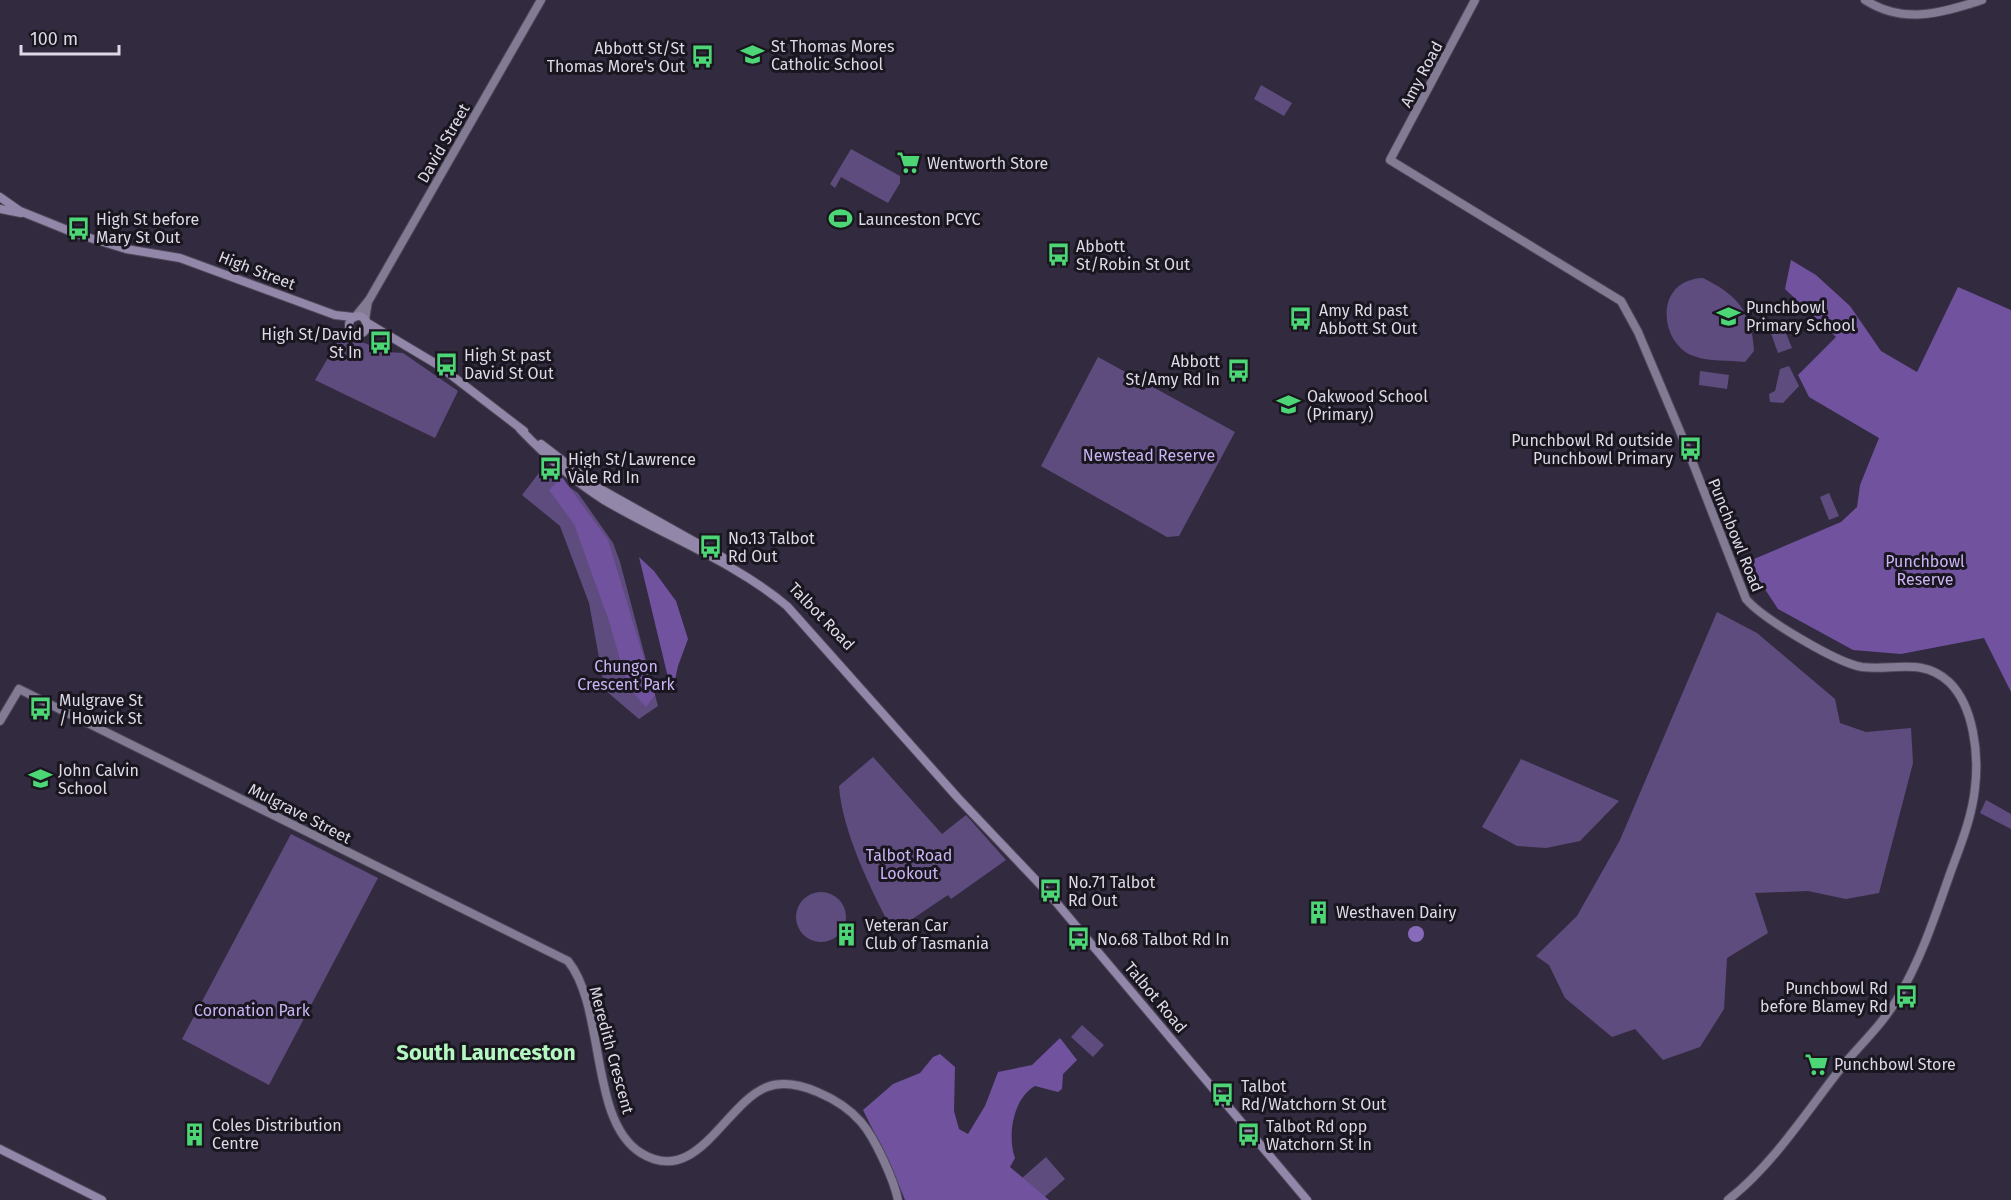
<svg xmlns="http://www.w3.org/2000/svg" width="2011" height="1200" viewBox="0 0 2011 1200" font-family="'Fira Sans',sans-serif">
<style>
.green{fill:#5f4c7f}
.forest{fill:#70529f}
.water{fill:#886aba}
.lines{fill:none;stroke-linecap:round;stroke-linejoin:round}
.tertiary-casing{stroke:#4d4758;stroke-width:10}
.secondary-casing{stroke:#4d4758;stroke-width:10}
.tertiary{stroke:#837b93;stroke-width:8}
.secondary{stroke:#9286a9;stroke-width:8}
.labels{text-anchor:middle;stroke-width:6;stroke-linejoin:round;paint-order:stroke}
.poi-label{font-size:16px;fill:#ddd9e6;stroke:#19161f;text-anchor:start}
.street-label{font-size:16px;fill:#ddd9e6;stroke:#19161f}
.park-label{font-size:16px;fill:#cab4f4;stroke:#19161f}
.district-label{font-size:22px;font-weight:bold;fill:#b4f7c1;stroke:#19161f}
</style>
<rect width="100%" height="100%" fill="#322b3f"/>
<path class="green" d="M1261 85 1292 103 1284 116 1254 99Z
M851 149 900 176V183L888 203 841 177 835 188 830 184Z
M1703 278C1737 295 1752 311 1754 351L1745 362C1729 360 1709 362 1694 356 1660 345 1652 280 1703 278Z
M1781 321 1792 348 1778 353 1768 325Z
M342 334 387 352 403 353 458 391 435 438 315 380Z
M1098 357 1235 432 1179 536 1167 537 1041 466Z
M1789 366 1799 386 1783 403 1770 402 1769 394 1775 391 1780 369Z
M1700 371 1729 375 1727 389 1699 385Z
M542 469 578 493 613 543 620 562 658 706 639 719 605 690 589 603 560 526 522 495Z
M1829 493 1839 516 1829 520 1820 497Z
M1717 612 1757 633 1835 699 1840 723 1866 732 1911 728 1913 763 1879 893 1846 899 1808 891 1755 893 1768 933 1727 958 1724 1009 1700 1047 1663 1060 1635 1029 1612 1037 1565 998 1549 965 1536 956 1577 916 1620 840Z
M873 757 942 834 966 815 1006 860 951 899 948 895 893 932C872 892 842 831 839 786Z
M1521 759 1619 801 1580 841 1546 848 1517 846 1482 827Z
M1986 800 2011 814V829L1980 813Z
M291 834 378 878 269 1085 182 1039Z
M796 917a25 25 0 1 1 50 0a25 25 0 1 1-50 0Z
M1082 1025 1104 1045 1093 1057 1071 1037Z
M1046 1157 1065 1179 1041 1200H997Z"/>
<path class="forest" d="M1791 260 1816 275 1850 306 1881 351 1917 372 1958 287 2011 310V692L1984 638 1901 654 1853 650 1778 609 1747 562 1841 522 1857 507 1860 485 1879 438 1809 397 1798 375 1836 337 1785 289Z
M562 477 608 540 655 695 646 707 628 687 609 621 574 524 549 490Z
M639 557 654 571 676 601 688 639 678 666 672 694Z
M1060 1038 1077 1060 1063 1074 1062 1089 1058 1092 1035 1086C1013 1098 1007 1136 1015 1158L1010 1167 1049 1200H905L891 1166 863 1110 893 1084 920 1073 933 1057 940 1054 955 1067 954 1111 959 1129 968 1134 985 1106 998 1072 1032 1065Z"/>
<path class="water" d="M1408 934a8 8 0 1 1 16 0a8 8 0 1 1-16 0Z"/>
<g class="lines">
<defs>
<path id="tertiary" d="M1475 0 1390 160 1621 301 1638 332 1687 448 1746 599C1763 619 1837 663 1862 667 1893 671 1922 657 1949 682 1974 706 1979 755 1975 788 1972 817 1961 844 1951 871 1936 913 1922 957 1899 996 1885 1021 1864 1041 1845 1063 1808 1109 1775 1163 1728 1200
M1865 0C1904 25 1940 13 1982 0
M355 317 369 300 541 0
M365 320 368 301
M0 721 19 689 568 961C606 1008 589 1121 641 1153 697 1188 725 1103 767 1087 796 1076 842 1100 861 1122 875 1138 894 1180 898 1200"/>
<path id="secondary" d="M0 197 20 211 77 234 126 249 180 258 335 315 353 317
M0 209 21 213
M349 325a9 9 0 1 1 18 0a9 9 0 1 1-18 0Z
M366 322 438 365 524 431
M520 429C546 456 572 480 604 500 664 536 732 560 787 606L958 798 1050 895 1307 1200
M541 444 597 487 731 562
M0 1149 102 1200"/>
</defs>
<use href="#tertiary" class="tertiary-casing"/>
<use href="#secondary" class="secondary-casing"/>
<use href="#tertiary" class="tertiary"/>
<use href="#secondary" class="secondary"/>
</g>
<defs>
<symbol id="school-bare" viewBox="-9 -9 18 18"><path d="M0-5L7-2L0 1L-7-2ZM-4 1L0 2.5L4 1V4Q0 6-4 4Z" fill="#4cd676" stroke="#19161f" stroke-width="2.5" paint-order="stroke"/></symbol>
<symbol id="bus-bare" viewBox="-9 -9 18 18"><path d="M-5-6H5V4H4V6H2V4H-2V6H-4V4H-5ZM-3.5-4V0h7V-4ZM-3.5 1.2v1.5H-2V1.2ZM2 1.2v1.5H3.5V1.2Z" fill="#4cd676" stroke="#19161f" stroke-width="2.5" paint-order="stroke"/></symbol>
<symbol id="supermarket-bare" viewBox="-9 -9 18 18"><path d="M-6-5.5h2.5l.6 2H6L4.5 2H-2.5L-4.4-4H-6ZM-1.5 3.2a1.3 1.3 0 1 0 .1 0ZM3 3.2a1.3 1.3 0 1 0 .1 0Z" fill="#4cd676" stroke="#19161f" stroke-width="2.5" paint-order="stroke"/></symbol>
<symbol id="stadium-bare" viewBox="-9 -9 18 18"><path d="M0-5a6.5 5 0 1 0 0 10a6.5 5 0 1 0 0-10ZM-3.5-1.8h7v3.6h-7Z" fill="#4cd676" stroke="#19161f" stroke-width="2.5" paint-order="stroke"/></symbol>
<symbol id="building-bare" viewBox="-9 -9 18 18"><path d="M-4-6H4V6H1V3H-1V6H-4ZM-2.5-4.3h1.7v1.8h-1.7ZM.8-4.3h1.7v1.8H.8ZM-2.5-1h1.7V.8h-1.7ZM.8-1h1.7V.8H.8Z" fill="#4cd676" stroke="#19161f" stroke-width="2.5" paint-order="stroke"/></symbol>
</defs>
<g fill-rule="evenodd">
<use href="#school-bare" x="736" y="38" width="33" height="33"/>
<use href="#bus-bare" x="686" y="40" width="33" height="33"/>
<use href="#supermarket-bare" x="892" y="146" width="33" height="33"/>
<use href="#stadium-bare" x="824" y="202" width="33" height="33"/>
<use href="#bus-bare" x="62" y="212" width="33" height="33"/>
<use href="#bus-bare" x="1042" y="238" width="33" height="33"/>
<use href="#school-bare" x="1712" y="300" width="33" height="33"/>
<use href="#bus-bare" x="1284" y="302" width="33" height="33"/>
<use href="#bus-bare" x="364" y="326" width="33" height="33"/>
<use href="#bus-bare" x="430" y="348" width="33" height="33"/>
<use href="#bus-bare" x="1222" y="354" width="33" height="33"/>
<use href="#school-bare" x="1272" y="388" width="33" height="33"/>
<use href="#bus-bare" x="1674" y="432" width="33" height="33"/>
<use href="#bus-bare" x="534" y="452" width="33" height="33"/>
<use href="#bus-bare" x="694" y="530" width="33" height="33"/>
<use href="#bus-bare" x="24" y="692" width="33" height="33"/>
<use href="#school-bare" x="24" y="762" width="33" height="33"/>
<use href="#bus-bare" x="1034" y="874" width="33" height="33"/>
<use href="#building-bare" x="1302" y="896" width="33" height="33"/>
<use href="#building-bare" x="830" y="918" width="33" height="33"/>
<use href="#bus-bare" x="1062" y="922" width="33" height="33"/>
<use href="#bus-bare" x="1890" y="980" width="33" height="33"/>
<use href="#supermarket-bare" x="1800" y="1048" width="33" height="33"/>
<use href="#bus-bare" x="1206" y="1078" width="33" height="33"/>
<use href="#building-bare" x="178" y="1118" width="33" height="33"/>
<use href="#bus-bare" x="1232" y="1118" width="33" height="33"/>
</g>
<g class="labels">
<g class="poi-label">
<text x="771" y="52">St Thomas Mores<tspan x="771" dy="18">Catholic School</tspan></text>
<text x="685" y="54" text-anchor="end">Abbott St/St<tspan x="685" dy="18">Thomas More's Out</tspan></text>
<text x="927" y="169">Wentworth Store</text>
<text x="96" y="225">High St before<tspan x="96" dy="18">Mary St Out</tspan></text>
<text x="858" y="225">Launceston PCYC</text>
<text x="1076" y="252">Abbott<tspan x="1076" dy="18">St/Robin St Out</tspan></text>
<text x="1746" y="313">Punchbowl<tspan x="1746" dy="18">Primary School</tspan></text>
<text x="1319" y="316">Amy Rd past<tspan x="1319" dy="18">Abbott St Out</tspan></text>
<text x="362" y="340" text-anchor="end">High St/David<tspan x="362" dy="18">St In</tspan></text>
<text x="464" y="361">High St past<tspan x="464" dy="18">David St Out</tspan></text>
<text x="1220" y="367" text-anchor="end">Abbott<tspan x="1220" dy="18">St/Amy Rd In</tspan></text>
<text x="1307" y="402">Oakwood School<tspan x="1307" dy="18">(Primary)</tspan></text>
<text x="1673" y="446" text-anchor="end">Punchbowl Rd outside<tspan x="1673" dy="18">Punchbowl Primary</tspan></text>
<text x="568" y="465">High St/Lawrence<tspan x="568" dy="18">Vale Rd In</tspan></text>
<text x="728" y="544">No.13 Talbot<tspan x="728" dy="18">Rd Out</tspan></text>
<text x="59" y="706">Mulgrave St<tspan x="59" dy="18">/ Howick St</tspan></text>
<text x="58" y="776">John Calvin<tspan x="58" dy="18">School</tspan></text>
<text x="1068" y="888">No.71 Talbot<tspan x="1068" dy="18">Rd Out</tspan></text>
<text x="1336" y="918">Westhaven Dairy</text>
<text x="865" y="931">Veteran Car<tspan x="865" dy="18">Club of Tasmania</tspan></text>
<text x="1097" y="945">No.68 Talbot Rd In</text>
<text x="1888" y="994" text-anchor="end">Punchbowl Rd<tspan x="1888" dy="18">before Blamey Rd</tspan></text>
<text x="1834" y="1070">Punchbowl Store</text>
<text x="1241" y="1092">Talbot<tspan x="1241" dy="18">Rd/Watchorn St Out</tspan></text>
<text x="212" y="1131">Coles Distribution<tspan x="212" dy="18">Centre</tspan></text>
<text x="1266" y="1132">Talbot Rd opp<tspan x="1266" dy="18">Watchorn St In</tspan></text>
</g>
<g class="street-label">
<text transform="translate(1421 74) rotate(-62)" y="6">Amy Road</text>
<text transform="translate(443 143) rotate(-60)" y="6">David Street</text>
<text transform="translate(257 270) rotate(21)" y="6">High Street</text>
<text transform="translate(1736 535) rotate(68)" y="6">Punchbowl Road</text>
<text transform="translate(822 616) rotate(46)" y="6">Talbot Road</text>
<text transform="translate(300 813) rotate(27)" y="6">Mulgrave Street</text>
<text transform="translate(1156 997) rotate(50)" y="6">Talbot Road</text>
<text transform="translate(612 1050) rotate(75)" y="6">Meredith Crescent</text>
</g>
<g class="park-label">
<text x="1149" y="461">Newstead Reserve</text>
<text x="1925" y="567">Punchbowl<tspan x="1925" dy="18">Reserve</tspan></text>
<text x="626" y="672">Chungon<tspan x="626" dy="18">Crescent Park</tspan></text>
<text x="909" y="861">Talbot Road<tspan x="909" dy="18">Lookout</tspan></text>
<text x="252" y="1016">Coronation Park</text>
</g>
<g class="district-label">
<text x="486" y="1060">South Launceston</text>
</g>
</g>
<path d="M21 45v9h98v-9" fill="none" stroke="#ddd9e6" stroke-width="3"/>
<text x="30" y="45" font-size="18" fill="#ddd9e6" stroke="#19161f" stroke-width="4.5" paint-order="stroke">100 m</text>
</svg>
